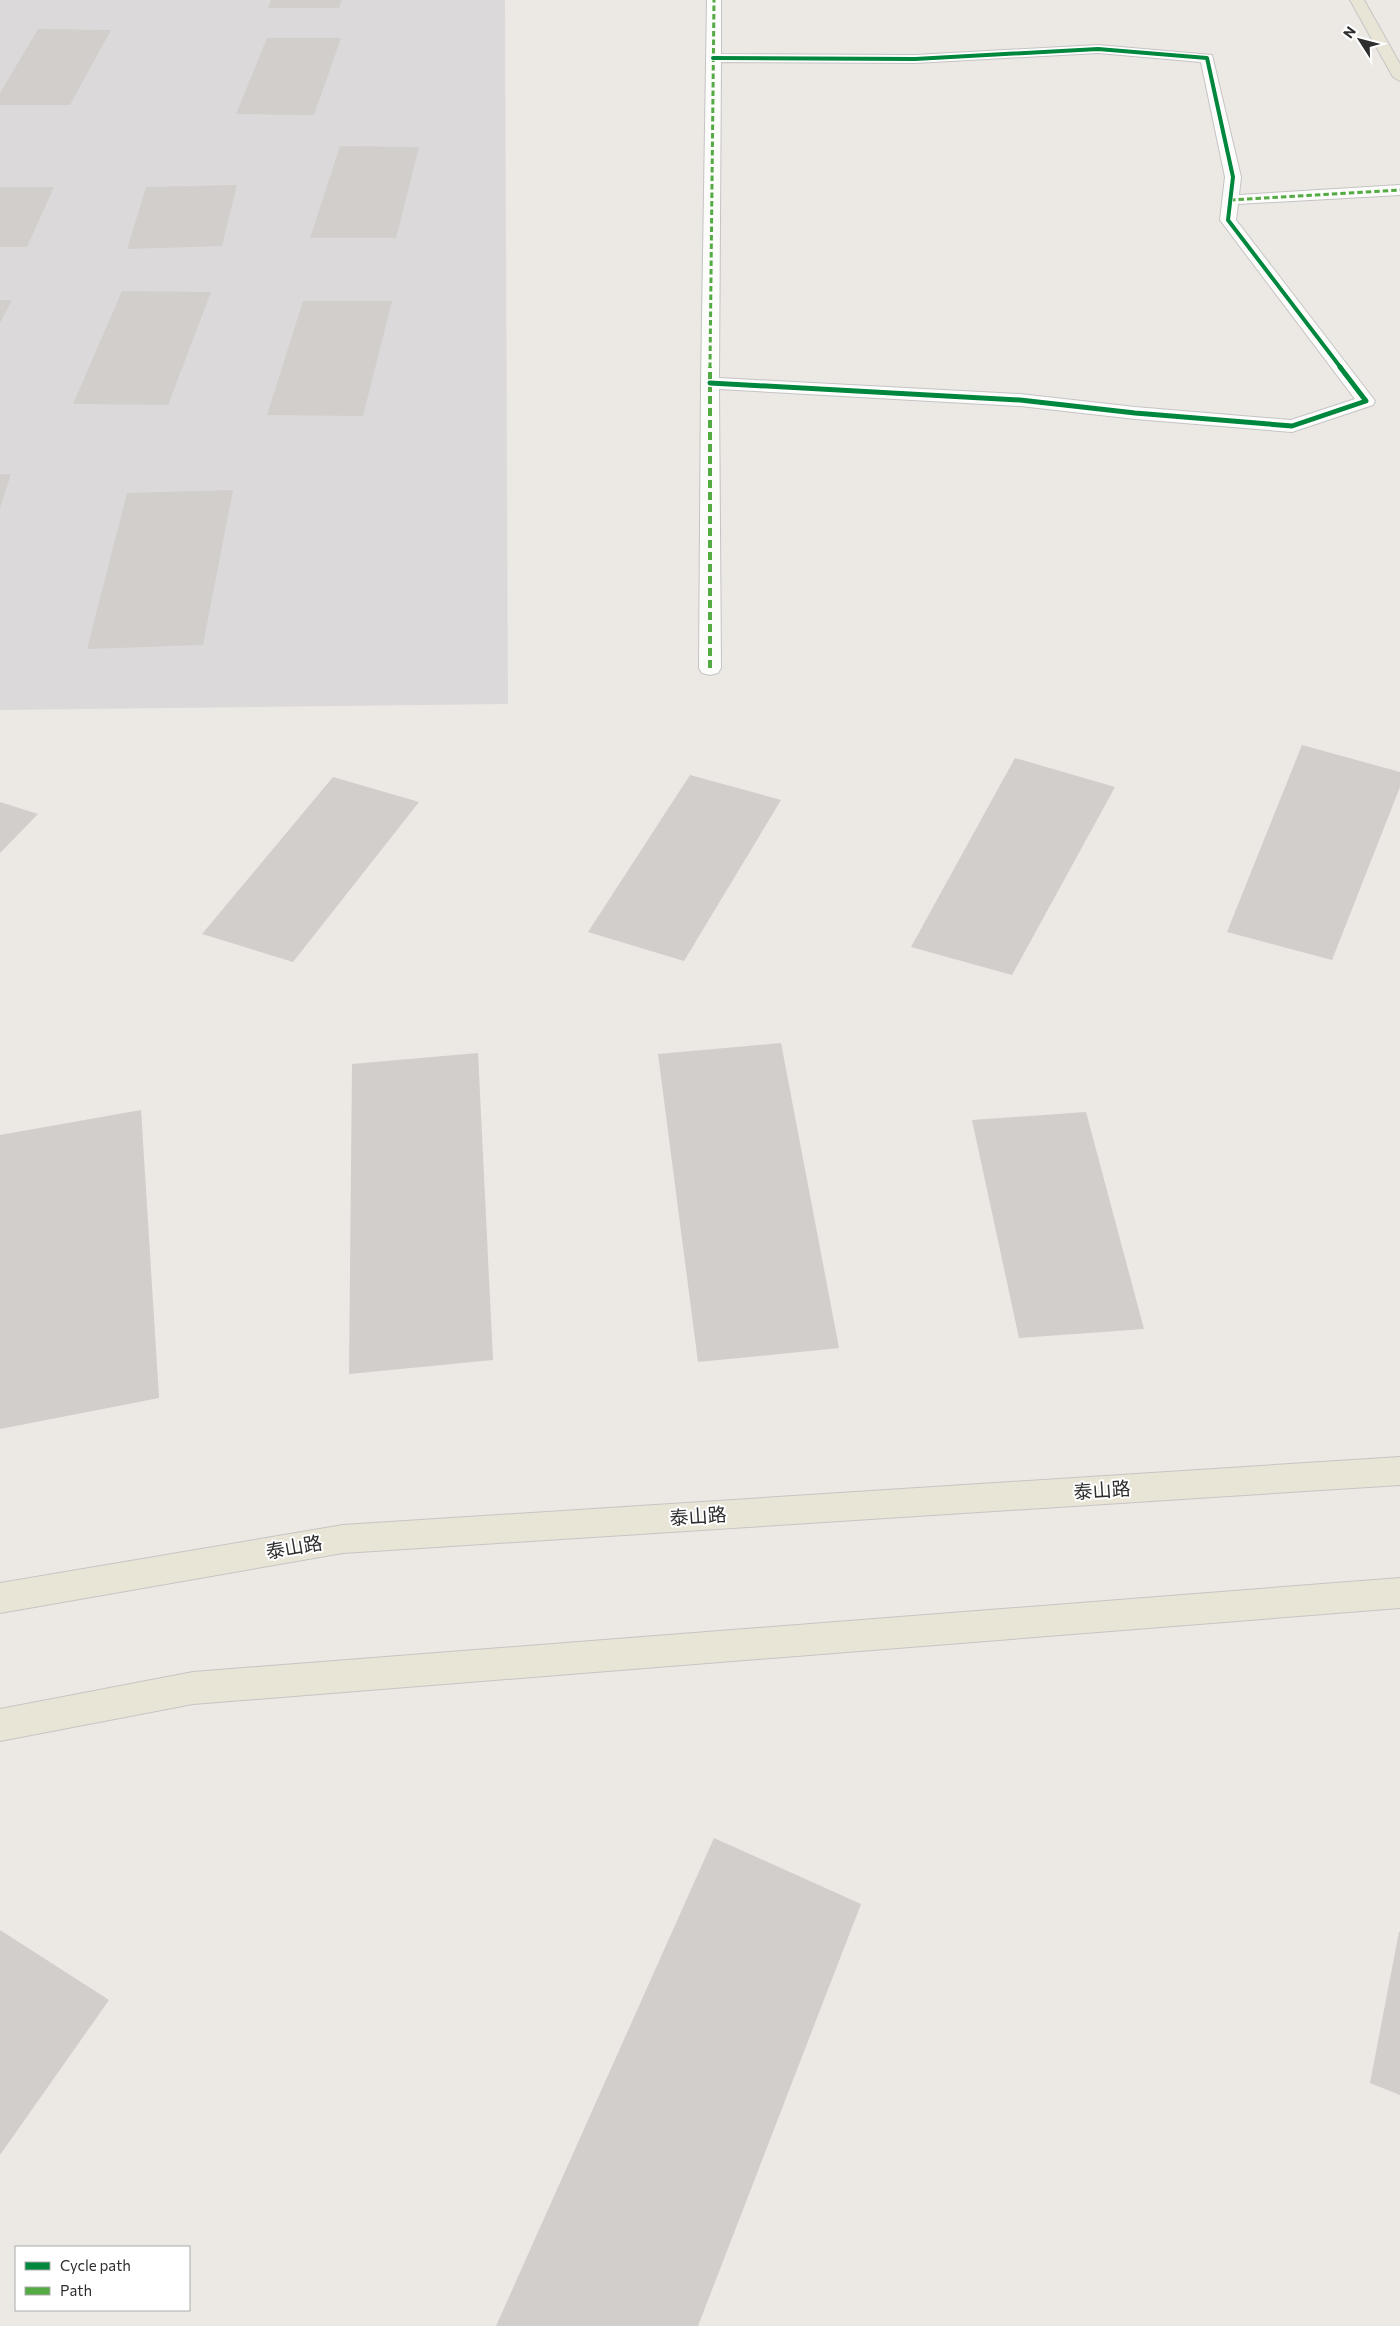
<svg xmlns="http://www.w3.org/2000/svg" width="1400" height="2326" viewBox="0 0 1400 2326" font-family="Commissioner,'Noto Sans SC',sans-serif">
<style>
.industrial{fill:#dcd9db}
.building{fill:#d1cecb}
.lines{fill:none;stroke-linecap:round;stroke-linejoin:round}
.minor-casing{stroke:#c5c4c5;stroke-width:2}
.major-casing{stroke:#c6c5c4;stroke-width:2}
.minor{fill:#fcfcfb;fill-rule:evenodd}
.major{fill:#e8e4d6;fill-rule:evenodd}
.quiet-far1{stroke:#54ab44;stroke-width:3;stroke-dasharray:5.5 3;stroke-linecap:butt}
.quiet{stroke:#54ab44;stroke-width:4;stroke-dasharray:8 4;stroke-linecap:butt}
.cycleway-far1-casing{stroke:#fff;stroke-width:5.5}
.cycleway-casing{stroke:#fff;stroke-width:8}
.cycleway-far1{stroke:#00873e;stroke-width:4}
.cycleway{stroke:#00873e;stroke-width:5}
.labels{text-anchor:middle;stroke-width:4;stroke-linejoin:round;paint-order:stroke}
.street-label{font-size:19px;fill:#2e2e2e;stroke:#fff}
</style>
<rect width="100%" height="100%" fill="#ece8e4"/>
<path class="industrial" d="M0 0H505L508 704 0 710Z"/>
<path class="building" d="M271 0H342L339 8H268Z
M38 29 111 30 70 105H0V93Z
M267 38H341L314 115 236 114Z
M340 146 419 147 396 238H310Z
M237 185 222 246 127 249 146 187Z
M0 187H54L27 247H0Z
M122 291 211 292 168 405 73 404Z
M0 300H12L0 323Z
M303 301H392L363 416 267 415Z
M0 474H11L0 508Z
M233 490 203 645 87 649 127 493Z
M1302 745 1400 772V787L1332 960 1227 932Z
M1015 758 1115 787 1012 975 911 947Z
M690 775 781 800 684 961 588 932Z
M333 777 419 802 293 962 202 934Z
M0 802 38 814 0 853Z
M781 1043 839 1348 698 1362 658 1054Z
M478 1053 493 1360 349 1374 352 1064Z
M141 1110 159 1398 0 1429V1135Z
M1086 1112 1144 1329 1019 1338 972 1120Z
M714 1838 861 1904 698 2326H496Z
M0 1930 109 2000 0 2155Z
M1399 1932H1400V2095L1370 2083Z"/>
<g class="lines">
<defs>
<path id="minor" d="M707 0H721V54L915 55 1098 45 1212 55 1241 177 1239 195 1400 185V195L1238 204 1236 220 1375 401 1373 405 1292 432 1135 419 1020 406 719 389 721 668 718 673 710 675 702 673 699 668 701 383ZM1098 53 1201 62 1225 177 1220 220 1355 399 1291 420 1135 407 1020 394 719 378 721 62 915 63Z"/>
<path id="major" d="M1350 0H1364L1400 64V81L1393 77Z
M1400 1457V1485L343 1553 0 1613V1583L343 1525Z
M1400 1578V1608L193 1704 0 1741V1709L193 1672Z"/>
</defs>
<use href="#minor" class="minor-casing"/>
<use href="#major" class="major-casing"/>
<use href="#minor" class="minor"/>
<use href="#major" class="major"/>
<path class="quiet-far1" d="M1230 200 1400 190
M710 368 714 0"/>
<path class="quiet" d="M710 668V367"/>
<defs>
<path id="cycleway-far1" d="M713 58 915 59 1098 49 1207 58 1233 177 1228 220 1341 368"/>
<path id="cycleway" d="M710 383 1020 400 1135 413 1292 426 1366 401 1340 367"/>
</defs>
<use href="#cycleway-far1" class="cycleway-far1-casing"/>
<use href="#cycleway" class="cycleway-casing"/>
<use href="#cycleway-far1" class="cycleway-far1"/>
<use href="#cycleway" class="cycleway"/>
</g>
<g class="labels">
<g class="street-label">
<text transform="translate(1102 1490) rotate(-4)" y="7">泰山路</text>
<text transform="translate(698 1516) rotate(-4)" y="7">泰山路</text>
<text transform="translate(294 1547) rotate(-10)" y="7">泰山路</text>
</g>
</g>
<rect x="15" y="2246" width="175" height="65" fill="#ffffff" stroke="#ababab"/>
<rect x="25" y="2262" width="25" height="8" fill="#00873e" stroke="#ababab"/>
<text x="60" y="2271" font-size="15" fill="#2e2e2e">Cycle path</text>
<rect x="25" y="2287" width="25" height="8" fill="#54ab44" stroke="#ababab"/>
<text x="60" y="2296" font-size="15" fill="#2e2e2e">Path</text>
<g transform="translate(1360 40) rotate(306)" stroke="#ffffff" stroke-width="4" paint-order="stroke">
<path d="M0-4L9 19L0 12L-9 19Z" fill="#2e2e2e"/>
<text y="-8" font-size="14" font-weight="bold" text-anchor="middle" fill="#2e2e2e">N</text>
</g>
</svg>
